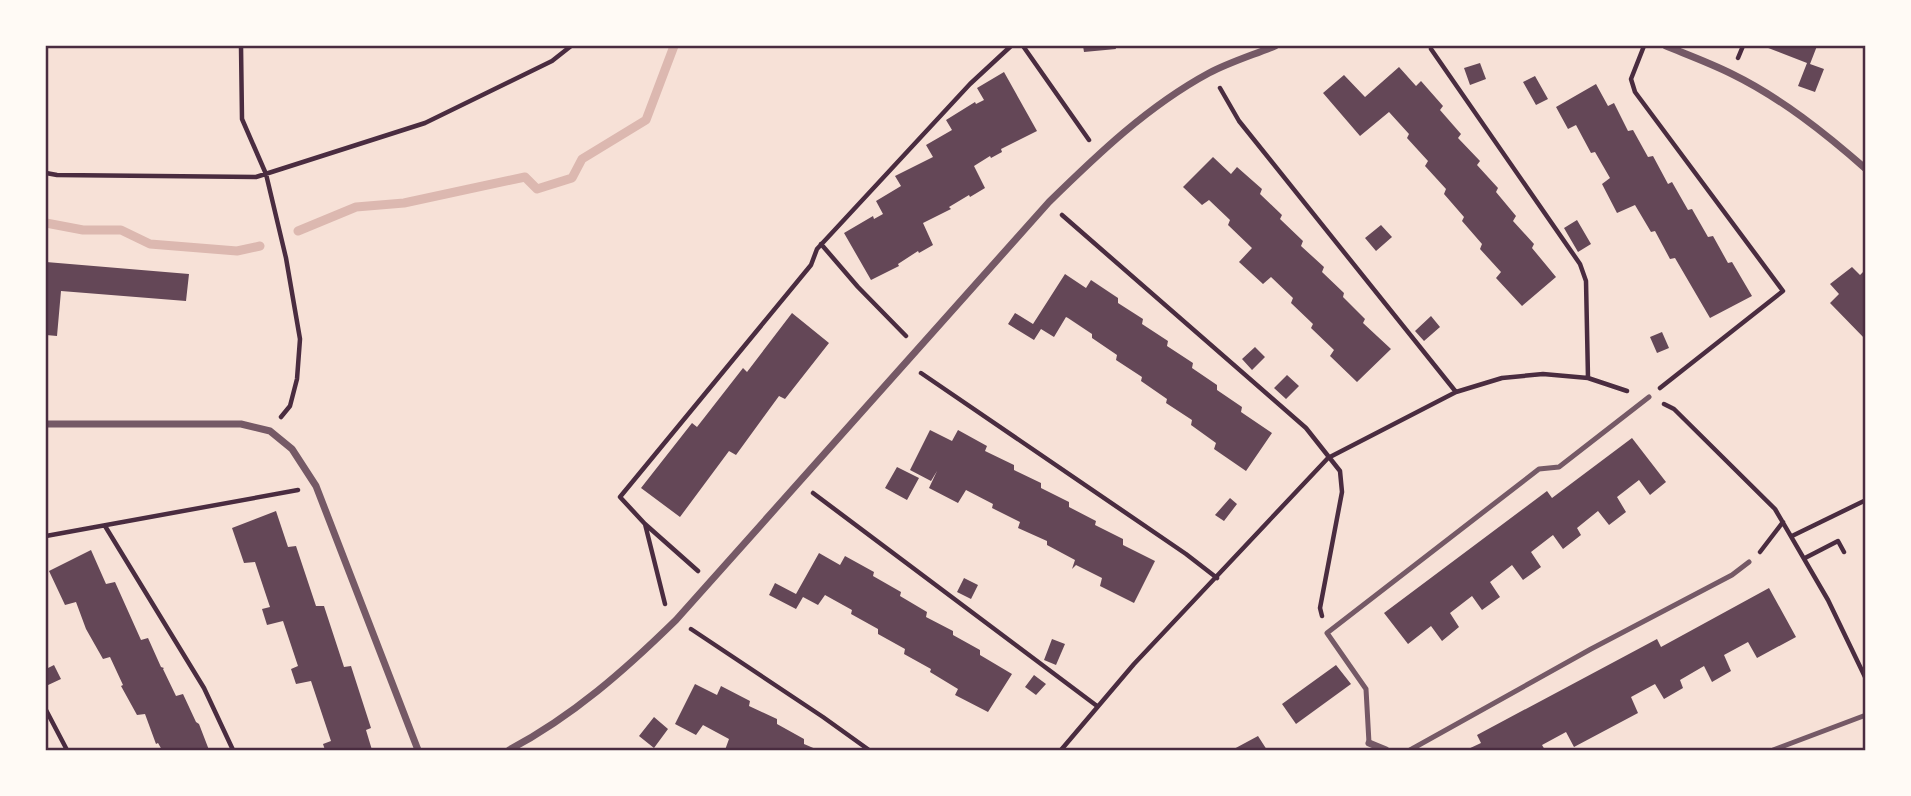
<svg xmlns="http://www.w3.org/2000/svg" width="1911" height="796" viewBox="0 0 1911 796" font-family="Lato,sans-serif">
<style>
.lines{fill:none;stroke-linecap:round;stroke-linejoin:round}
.stream{stroke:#dcb8b0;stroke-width:9}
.building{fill:#644757}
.path{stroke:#4a2c40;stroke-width:4.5}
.service{stroke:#755966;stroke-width:5}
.minor{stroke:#755966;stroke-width:7}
.neatline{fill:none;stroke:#4a2c40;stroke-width:2.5}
</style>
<rect width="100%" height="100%" fill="#f7e1d7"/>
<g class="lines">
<path class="stream" d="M46 223 83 230H121L150 244 237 251 260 246
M298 231 356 207 404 203 525 177 537 189 572 178 582 159 646 120 674 46"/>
</g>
<path class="building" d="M1083 46H1115L1116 49 1084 52Z
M1763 46H1817L1810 64 1824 69 1815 92 1798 86 1807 63Z
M1480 63 1486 79 1470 85 1464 68Z
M1399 67 1416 86 1421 81 1443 106 1440 110 1461 134 1458 138 1480 161 1477 165 1498 188 1496 192 1516 216 1513 221 1534 244 1532 248 1556 277 1522 306 1496 278 1501 272 1480 249 1482 244 1462 221 1464 217 1444 194 1446 189 1425 166 1428 161 1407 138 1409 134 1389 112 1360 136 1323 93 1344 75 1365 97Z
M1004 72 1037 131 1001 149 1002 152 991 158 990 156 974 166 985 188 970 197 969 195 949 207 951 209 923 223 933 245 919 253 918 251 898 264 899 266 871 280 844 233 873 216 874 219 883 214 876 201 901 186 895 176 933 157 926 145 952 130 946 120 975 102 976 104 984 100 977 88Z
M1535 76 1548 99 1536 105 1523 82Z
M1596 84 1608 106 1614 103 1628 131 1633 130 1648 157 1653 156 1668 184 1672 182 1688 210 1692 209 1708 237 1713 236 1728 263 1732 262 1752 296 1710 318 1675 258 1670 259 1655 231 1651 232 1635 205 1617 213 1602 184 1610 178 1595 152 1591 153 1576 125 1568 129 1556 107Z
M1213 157 1231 174 1237 167 1262 189 1260 194 1282 215 1280 219 1303 241 1301 246 1324 267 1322 272 1344 293 1343 297 1365 319 1363 323 1391 349 1357 382 1330 356 1334 350 1311 328 1313 324 1291 303 1293 298 1271 277 1263 284 1239 262 1252 248 1228 225 1230 220 1209 200 1202 205 1183 187Z
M1577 220 1591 244 1578 252 1564 228Z
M1381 225 1392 237 1376 251 1365 238Z
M46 262 189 274 186 301 61 291 57 336 46 335Z
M1852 267 1860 275 1866 269V340L1830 303 1839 294 1830 284Z
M1065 274 1086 288 1091 280 1118 298V303L1143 319 1142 324 1168 341 1167 346 1193 363 1192 368 1217 385V390L1242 407 1241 412 1272 433 1246 471 1214 449 1216 443 1191 425 1192 420 1166 403 1167 399 1141 381 1142 377 1116 360 1117 355 1092 338V334L1068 318 1066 317 1054 337 1041 329 1034 340 1008 324 1015 313 1033 324Z
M792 313 829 343 785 399 779 396 736 455 729 451 680 517 641 488 692 423 697 427 743 368 747 372Z
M1431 316 1440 327 1424 341 1415 331Z
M1662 332 1669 348 1657 353 1650 337Z
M1255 347 1265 357 1252 370 1242 359Z
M1287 375 1299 386 1286 399 1274 388Z
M930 430 952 441 958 430 987 446 985 451 1014 465V470L1041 483V488L1069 502V507L1096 521 1095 525 1123 539V545L1155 561 1134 603 1100 586 1102 578 1076 565 1072 569 1075 560 1047 545V541L1018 528 1020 522 992 508 993 504 966 490 958 503 929 488 937 471 931 481 910 470Z
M1632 438 1666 482 1650 495 1639 480 1617 497 1626 512 1609 525 1598 511 1577 528 1581 535 1563 549 1553 535 1531 552 1541 567 1523 580 1512 565 1490 582 1500 597 1482 610 1472 596 1450 613 1459 627 1442 641 1431 626 1408 644 1384 613 1547 491 1552 498Z
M897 467 919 478 907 500 885 488Z
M1230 498 1237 504 1224 521 1215 515Z
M276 511 288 547 296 546 316 606H324L344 667 351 666 371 728 366 730 372 750H325L323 744 331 741 311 681 296 684 291 669 298 666 283 621 267 625 262 609 270 607 255 562 244 563 232 528Z
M91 550 106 584 115 582 141 640 148 638 161 667 164 668 163 669 176 696 183 694 196 722 199 724 209 750H162L158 743 156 744 145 714 137 715 121 686 123 685 110 657 103 659 86 629 76 602 65 605 49 571Z
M819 553 840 565 845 556 874 572 873 576 901 592 900 596 927 612 926 617 953 631V635L980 650V655L1012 674 988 712 955 695 958 689 930 672 931 669 904 654 905 649 878 634V629L851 614 852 610 825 595 818 605 803 597 796 609 769 595 775 583 796 594Z
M964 578 978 585 971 599 957 592Z
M1769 588 1796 637 1757 658 1748 642 1724 655 1731 671 1712 682 1704 666 1680 680 1683 688 1664 699 1655 684 1631 697 1638 713 1574 747 1566 732 1542 745 1545 750H1466L1481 743 1477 735 1657 639 1661 647Z
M1052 639 1065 644 1056 665 1044 660Z
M54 665 61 679 46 686V669Z
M1336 665 1351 684 1296 724 1282 704Z
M1034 675 1046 684 1036 695 1025 687Z
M695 684 717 695 721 686 750 701 749 706 777 719V724L804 739V744L818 750H725L729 739 703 725 696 735 675 724Z
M654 717 668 729 654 748 639 736Z
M1258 736 1267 750H1232Z"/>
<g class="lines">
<path class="path" d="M241 46 242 119 266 174 286 258 300 339 297 379 290 406 281 417
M1023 46 1089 140
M1644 46 1631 79 1635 92 1783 291 1660 388
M1431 49 1580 264 1586 281 1588 378
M1738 58 1743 46
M1220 88 1239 121 1456 392
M46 173 57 175 256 177 425 123 552 61 571 46
M1062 215 1306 428 1340 471 1342 492 1320 608 1322 616
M821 244 858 287 906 336
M921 373 1186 554 1217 578
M1664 404 1674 409 1775 509 1828 600 1866 679
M813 493 1097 706
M645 524 665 604
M105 526 204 688 233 750
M46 536 298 490
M1792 536 1866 500
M1760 552 1783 522
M1805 558 1838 541 1844 552
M698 571 645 524 620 497 811 265 817 249 970 84 1011 46
M691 629 823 717 869 750
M46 710 67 750
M1061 750 1134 664 1328 458 1456 392 1502 378 1543 374 1588 378 1627 391"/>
<path class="service" d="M1369 743 1366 689 1327 633 1539 469 1559 467 1649 397
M1410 750 1591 649 1732 575 1749 562
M1773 750 1866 715"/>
<path class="minor" d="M1666 46C1688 55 1710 63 1732 74 1781 98 1825 133 1866 169
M46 424H241L270 431 292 449 316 486 418 750
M1369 743 1386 750
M509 750C573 716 625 670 676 620L1049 202C1098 154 1148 106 1209 73 1230 62 1253 55 1275 46"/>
</g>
<rect width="1911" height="796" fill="none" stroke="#fffaf5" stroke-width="94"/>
<rect x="47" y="47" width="1817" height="702" class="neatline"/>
</svg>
